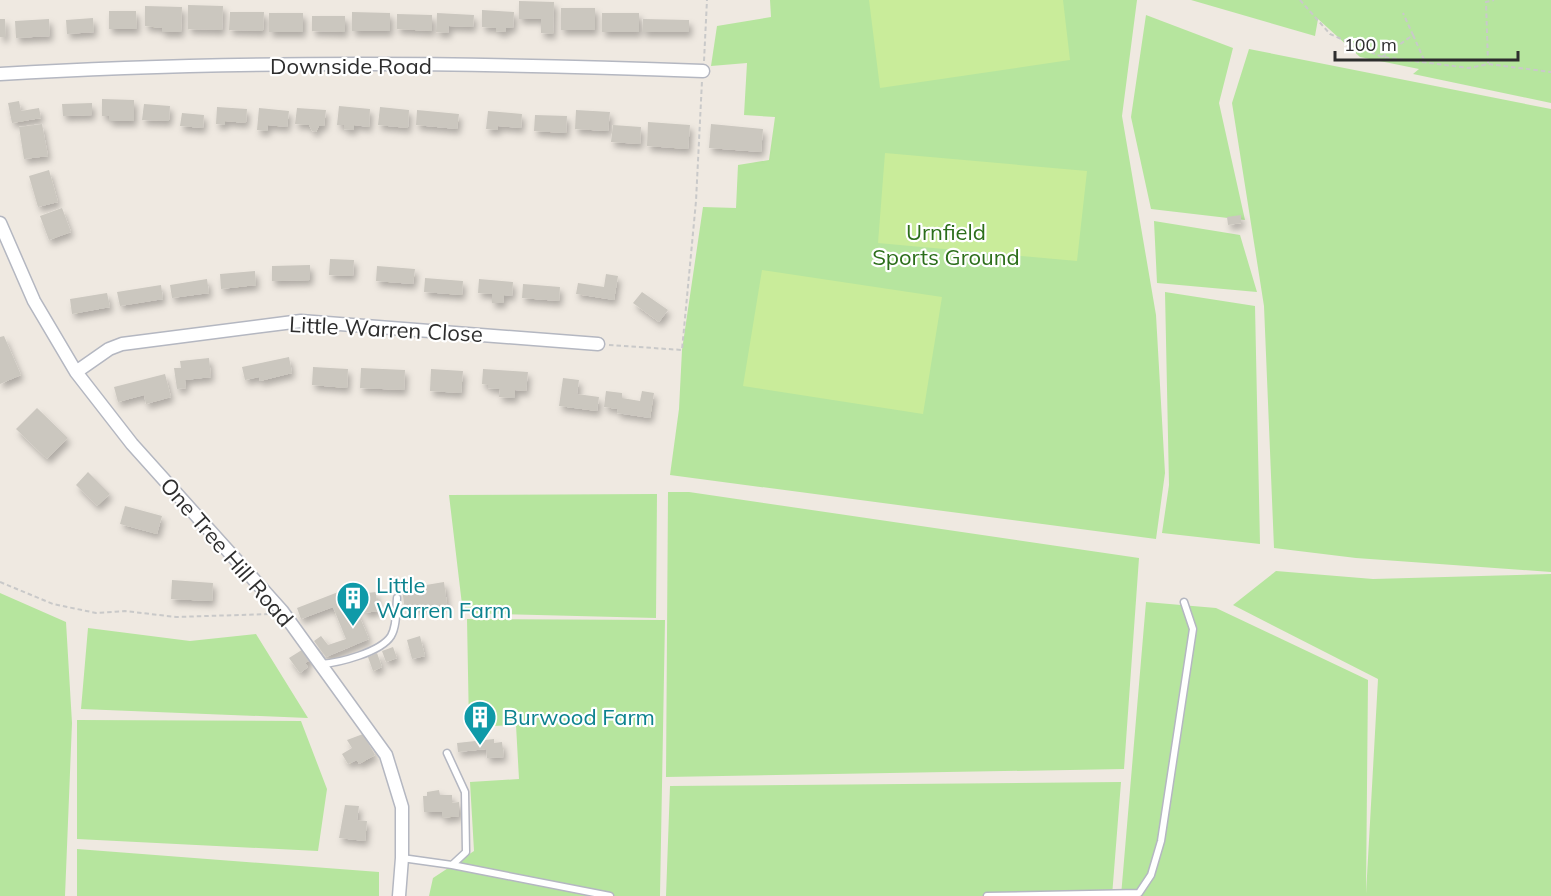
<svg xmlns="http://www.w3.org/2000/svg" width="1551" height="896" viewBox="0 0 1551 896" font-family="Mulish,sans-serif">
<style>
.green{fill:#b6e59e}
.pitch{fill:#c9ec9a}
.building{fill:#cbc7bf;filter:url(#shadow)}
.lines{fill:none;stroke-linecap:round;stroke-linejoin:round}
.service-casing{stroke:#b4b7c1;stroke-width:9}
.minor-casing{stroke:#b4b7c1;stroke-width:15}
.path{stroke:#c9c9c9;stroke-width:2;stroke-dasharray:4.5 3;stroke-linecap:butt}
.service{stroke:#fff;stroke-width:6}
.minor{stroke:#fff;stroke-width:12}
.labels{text-anchor:middle;stroke-width:4.5;stroke-linejoin:round;paint-order:stroke}
.street-label{font-size:22px;fill:#2e2e2e;stroke:#fff}
.park-label{font-size:22px;fill:#2c6e1b;stroke:#fff}
.culture-label{font-size:22px;fill:#0d838f;stroke:#fff;text-anchor:start}
</style>
<defs>
<filter id="shadow"><feDropShadow dx="3" dy="5" stdDeviation="3" flood-color="#0004"/></filter>
</defs>
<rect width="100%" height="100%" fill="#efe9e1"/>
<path class="green" d="M770 0H1137L1122 116 1156 315 1165 473 1156 539 670 475 679 409 682 350 703 207 736 208 738 165 769 160 775 117 744 115 747 63 711 66 717 26 771 17Z
M1191 0H1551V103L1413 74 1419 69 1360 57 1318 19 1315 36Z
M1146 15 1233 48 1219 103 1245 220 1151 209 1131 117Z
M1249 49 1551 109V572L1356 558 1274 548 1264 306 1232 103Z
M1154 221 1240 235 1257 292 1157 283Z
M1165 292 1255 306 1260 544 1162 533 1169 485Z
M668 492H689L1139 558 1124 769 666 777Z
M657 494 656 618 463 613 449 495Z
M1276 571 1373 579 1551 574V896H1121L1146 602 1216 608 1368 680 1366 894 1378 679 1233 605Z
M0 593 66 622 72 723 65 896H0Z
M467 619 665 620 660 896H429L433 878 474 851 470 782 519 779 516 725 469 727Z
M88 628 190 641 256 634 308 718 81 709Z
M77 720 301 721 327 789 318 851 77 839Z
M1121 782 1112 896H666L670 786Z
M77 849 379 872V896H77Z"/>
<path class="pitch" d="M869 0H1063L1070 60 880 88Z
M885 153 1087 171 1077 261 878 243Z
M762 270 942 297 923 414 743 386Z"/>
<path class="building" d="M519 1 554 2 553 34 541 33V19H519Z
M188 5 223 6 222 30 188 29Z
M145 6 182 7 181 32H162V28L145 26Z
M561 8H595V30H561Z
M482 10 514 12 513 28H506V32L496 31V28L482 27Z
M109 11H136L137 29H109Z
M230 12H264L263 31 229 30Z
M352 12 390 13V31H352Z
M269 13H303V32H269Z
M437 13 474 15 473 27 449 26 448 33 436 32Z
M602 13H639V32H602Z
M397 14 432 15V31L397 29Z
M312 16H345V32L312 31Z
M93 18 94 32 67 34 66 20Z
M0 19H5L6 37H0Z
M49 19 50 36 16 38 15 21Z
M643 19 689 20V32H642Z
M102 99 134 100V121H109V116H102Z
M19 101 21 111 39 108 41 118 12 123 8 103Z
M92 103V115L63 116 62 104Z
M144 104 170 106 169 121 142 120Z
M339 106 370 109 369 127 354 125V130L344 129V125H337Z
M217 107 247 109 246 123 225 121V125L216 124Z
M380 107 409 110 408 128 378 125Z
M259 108 289 111 287 127 268 125 267 131 257 130Z
M297 108 326 110 324 126H319L316 132 312 131 309 125 295 124Z
M417 110 459 114 457 129 416 125Z
M576 110 610 112 608 131 575 129Z
M488 111 522 114 521 128 498 126V130L486 129Z
M182 113 204 115 203 128 180 126Z
M535 115 567 116 566 133 534 131Z
M648 122 690 125 688 149 647 146Z
M42 124 48 156 24 159 19 127Z
M711 124 763 129 761 152 709 148Z
M613 125 641 127 640 144 611 142Z
M49 170 58 202 38 207 29 176Z
M62 208 71 232 49 240 40 216Z
M1241 215V223L1228 225 1227 217Z
M330 259 354 260 353 276 329 275Z
M310 265V280L272 281V266Z
M377 266 415 269 413 284 376 281Z
M255 271 256 285 221 289 220 274Z
M606 274 618 276 614 300 576 294 578 283 604 287Z
M425 278 463 281 462 295 424 292Z
M207 279 209 293 172 298 170 285Z
M479 279 513 282 512 296 504 295 503 303H492V294L478 293Z
M523 284 560 287 559 301 522 298Z
M161 285 163 299 120 306 117 292Z
M642 292 668 310 659 322 633 303Z
M107 293 110 307 72 314 70 299Z
M4 336 21 375 0 384V337Z
M289 357 292 373 260 381 259 377 245 380 242 367Z
M209 358 211 377 185 380 186 388 177 389 174 368H181L180 361Z
M313 367 348 369 347 388 312 385Z
M361 368 405 370 404 390 360 388Z
M431 369 463 371 461 393 430 391Z
M483 369 528 372 526 391 515 390V398L499 397 500 389 488 388V385L482 384Z
M165 374 171 397 146 404 144 395 118 402 114 387Z
M563 378 579 380 577 394 599 397 597 411 559 406Z
M606 391 622 393V398L640 401 642 391 654 393 650 418 617 413 618 409 604 407Z
M37 408 68 438 47 459 16 429Z
M88 472 110 494 97 506 76 485Z
M125 506 162 516 157 534 120 524Z
M172 580 213 583 212 601 171 599Z
M444 582 447 604 405 610 402 589Z
M346 589 349 595 376 592 378 611 364 613 363 606H355L369 639 326 657 314 641 321 636 328 645 346 639 333 607 301 619 297 608Z
M420 636 425 656 412 659 407 640Z
M393 647 397 658 386 662 382 651Z
M305 648 312 659 305 663 308 667 300 673 289 658Z
M377 653 382 667 373 671 368 657Z
M363 734 375 755 359 764 357 760 348 764 342 754 352 748 347 740Z
M494 739V743L502 742 504 757 487 758 486 749 458 752 457 743Z
M439 790 440 795H452V803L459 802V816L442 818V812H424L423 796H427V792Z
M345 805 359 806 357 820 367 821 365 841 339 838Z"/>
<g class="lines">
<defs>
<path id="service" d="M321 664C339 663 381 652 391 636 397 626 396 610 397 598
M402 858 452 865 466 852 465 792 447 753
M452 865 610 896
M987 896 1139 893 1151 875 1161 841 1193 629 1184 602"/>
<path id="minor" d="M0 74C234 60 469 62 703 71
M0 223 34 301 76 372 132 444 282 611 386 755 402 807V858L399 896
M76 372 109 349 122 344 301 321 598 344"/>
</defs>
<use href="#service" class="service-casing"/>
<use href="#minor" class="minor-casing"/>
<path class="path" d="M1300 0 1330 34 1382 57 1469 68 1488 64 1551 72
M1413 35 1425 62
M1382 57 1413 35 1403 13
M704 61 707 0
M1488 63 1486 2 1494 0
M609 345 682 350 696 201 702 81
M0 582 53 604 96 613 125 611 176 617 270 614"/>
<use href="#service" class="service"/>
<use href="#minor" class="minor"/>
</g>
<defs>
<symbol id="building-pin" viewBox="-11 -11 22 30"><path d="M0 17L-7.5 6A9.5 9.5 0 1 1 7.5 6Z" fill="#0f9aa8" stroke="#fff"/><path d="M-4-6H4V6H1V3H-1V6H-4ZM-2.5-4.3h1.7v1.8h-1.7ZM.8-4.3h1.7v1.8H.8ZM-2.5-1h1.7V.8h-1.7ZM.8-1h1.7V.8H.8Z" fill="#fff"/></symbol>
</defs>
<g fill-rule="evenodd">
<use href="#building-pin" x="334" y="579" width="38" height="52"/>
<use href="#building-pin" x="461" y="698" width="38" height="52"/>
</g>
<g class="labels">
<g class="street-label">
<text x="351" y="74">Downside Road</text>
<text transform="translate(386 329) rotate(3)" y="8">Little Warren Close</text>
<text transform="translate(227 552) rotate(49)" y="8">One Tree Hill Road</text>
</g>
<g class="park-label">
<text x="946" y="240">Urnfield<tspan x="946" dy="25">Sports Ground</tspan></text>
</g>
<g class="culture-label">
<text x="376" y="593">Little<tspan x="376" dy="25">Warren Farm</tspan></text>
<text x="503" y="725">Burwood Farm</text>
</g>
</g>
<path d="M1335 51v9h183v-9" fill="none" stroke="#2e2e2e" stroke-width="3"/>
<text x="1344" y="51" font-size="18" fill="#2e2e2e" stroke="#ffffff" stroke-width="4.5" paint-order="stroke">100 m</text>
</svg>
